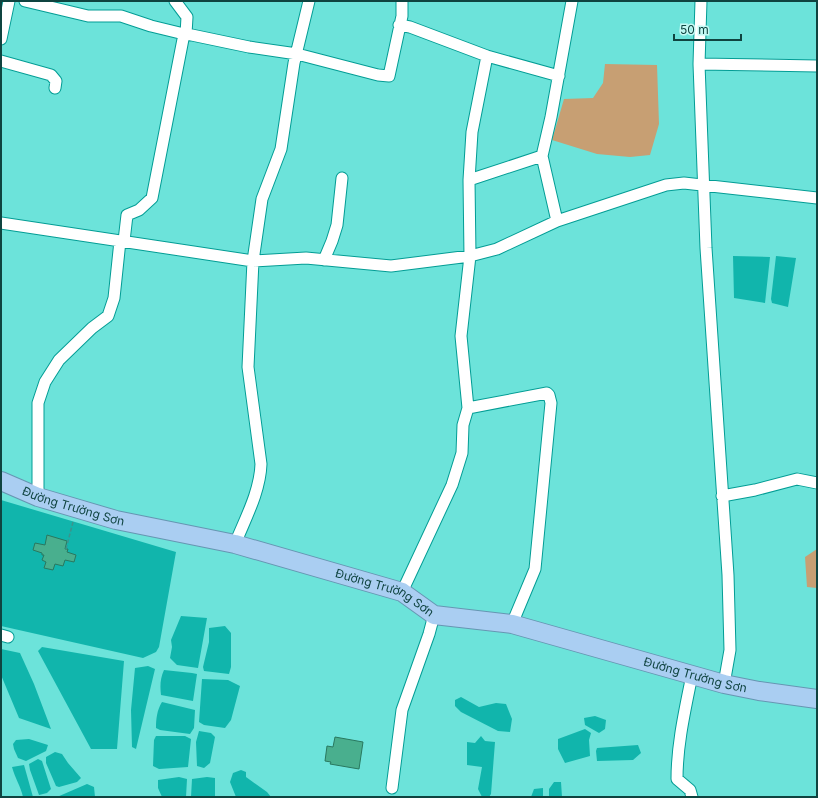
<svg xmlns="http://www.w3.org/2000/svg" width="818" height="798" viewBox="0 0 818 798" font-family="Inter,sans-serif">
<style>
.green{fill:#c79f73}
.water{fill:#11b5ac}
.building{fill:#49af8e;stroke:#29785f}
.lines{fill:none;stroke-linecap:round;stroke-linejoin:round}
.minor-casing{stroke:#039d95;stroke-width:13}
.trunk-casing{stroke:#6696b2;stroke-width:20}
.path{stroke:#3d938c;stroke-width:1.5;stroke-dasharray:4 2;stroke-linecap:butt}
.minor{stroke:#fff;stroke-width:11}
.trunk{stroke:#aacef2;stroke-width:18}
.labels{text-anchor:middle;stroke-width:4;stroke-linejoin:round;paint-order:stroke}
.street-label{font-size:12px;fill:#0f4440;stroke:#c4f9f4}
</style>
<rect width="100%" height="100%" fill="#6ce3da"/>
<path class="green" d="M605 64 657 65 659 124 650 155 630 157 597 154 552 140 564 99 593 98 603 83Z
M817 549V588L807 587 805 557Z"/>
<path class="water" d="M733 256 770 257 765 303 734 298Z
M776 256 796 258 788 307 772 303 771 299Z
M1 500 176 552 159 647 156 652 143 658 1 626Z
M181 616 207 618 198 668 177 665 170 658 172 647 171 640Z
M225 626 231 633V667L229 674 204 671 203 667 209 642V628Z
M42 647 124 661 117 749H91L38 651Z
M1 649 20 653 34 684 51 729 19 718 1 675Z
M148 666 155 669 136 749 132 747 131 710 135 668Z
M164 670 192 673 197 674 193 701 161 695C160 686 160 679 164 670Z
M202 679 228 680 240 686 231 720 225 728 204 725 199 722Z
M461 697 479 707 496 703 506 704 512 719 510 732 498 731 461 712 455 706V700Z
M162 702 195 710 194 728 190 734 160 730 156 728C156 719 157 710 162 702Z
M595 716 606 720 605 729 599 733 585 725 584 718Z
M585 729 591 733 589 740 590 756 565 763 558 749V739Z
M199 731 211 733 215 737 210 763 204 768 197 766 196 742Z
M156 736H185L191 739 188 767 159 769 153 766 154 740Z
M481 736 485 741 495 742 491 794 489 797H482L478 789 482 767 467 765V742L475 743Z
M29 739 48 745 46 751 26 761 18 758 14 749 13 744 16 740Z
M638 745 641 753 633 760 597 761 596 751 597 748Z
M55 752 62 754 68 763 81 778 77 782 59 787 56 786 46 763V757Z
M38 759 42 761 51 789 47 793 39 795 30 770 29 764Z
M24 765 33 797H23C21 787 15 778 12 767Z
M241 770 246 772V777L267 792 271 797H236L230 782 233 773Z
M179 777 187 779 186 797H162L158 788V780Z
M207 777 215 778V797H191L192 779Z
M554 782H561L562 797H549V789Z
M87 784 94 787 95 797H57Z
M543 788V797H531L534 789Z"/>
<path class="building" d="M47 535 67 541 65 549H68L67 552 76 555 74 562 65 560 63 566 55 564 53 570 44 568 46 562 42 560 44 555H42V553L33 550 35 543 45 545Z
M335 737 363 742 359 769 330 764 331 762 325 761 327 746 333 747Z"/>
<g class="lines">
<defs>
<path id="minor" d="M25 1 88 16H121L151 26 184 34
M175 1 187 17 186 34
M701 1 699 64 706 248 728 575 730 650 724 684
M399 25 410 27 487 56 559 76
M1 39 9 1
M1 61 51 75 56 81 55 88
M699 64 817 66
M469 180 542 156
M557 221 542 156 551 117 572 1
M1 223 253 261 306 258 391 266 470 256 497 249 557 221 666 185 684 183 817 198
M124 241 127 215 139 210 152 198 184 34H187L249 47 297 54 378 75 389 76 402 16V1
M324 260 332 241 337 225 342 178
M468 408 547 393 549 395 551 403 535 569 512 624
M722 496 755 490 797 479 817 483
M38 497V403L45 382 59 360 92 328 108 316 114 298 120 241
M235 544C245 519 260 492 261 464L248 367 253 261 262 199 281 149 294 63 309 1
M402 592 452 485 462 453 463 425 468 408 461 336 470 256 469 180 472 132 487 56
M1 635 8 637
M692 675C685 710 677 744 677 779L690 790 692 797
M392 788 402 710 429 634 434 615"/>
<g id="trunk">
<path id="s1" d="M1 481 38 497 116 520 235 544 402 592 434 615 512 624 724 684 759 691 817 699"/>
</g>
</defs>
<use href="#minor" class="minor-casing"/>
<use href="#trunk" class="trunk-casing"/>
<path class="path" d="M66 549 73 522"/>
<use href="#minor" class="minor"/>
<use href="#trunk" class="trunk"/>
</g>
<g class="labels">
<g class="street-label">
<text dy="4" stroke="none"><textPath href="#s1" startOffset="77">Đường Trường Sơn</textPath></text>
<text dy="4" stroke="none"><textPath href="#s1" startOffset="401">Đường Trường Sơn</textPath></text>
<text dy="4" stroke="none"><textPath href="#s1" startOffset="725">Đường Trường Sơn</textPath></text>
</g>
</g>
<rect width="818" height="798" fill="none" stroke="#0f4440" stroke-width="4"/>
<path d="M674 34v6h67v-6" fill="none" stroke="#0f4440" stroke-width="2"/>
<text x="680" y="34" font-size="12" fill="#0f4440" stroke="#c4f9f4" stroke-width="3" paint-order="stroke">50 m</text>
</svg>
